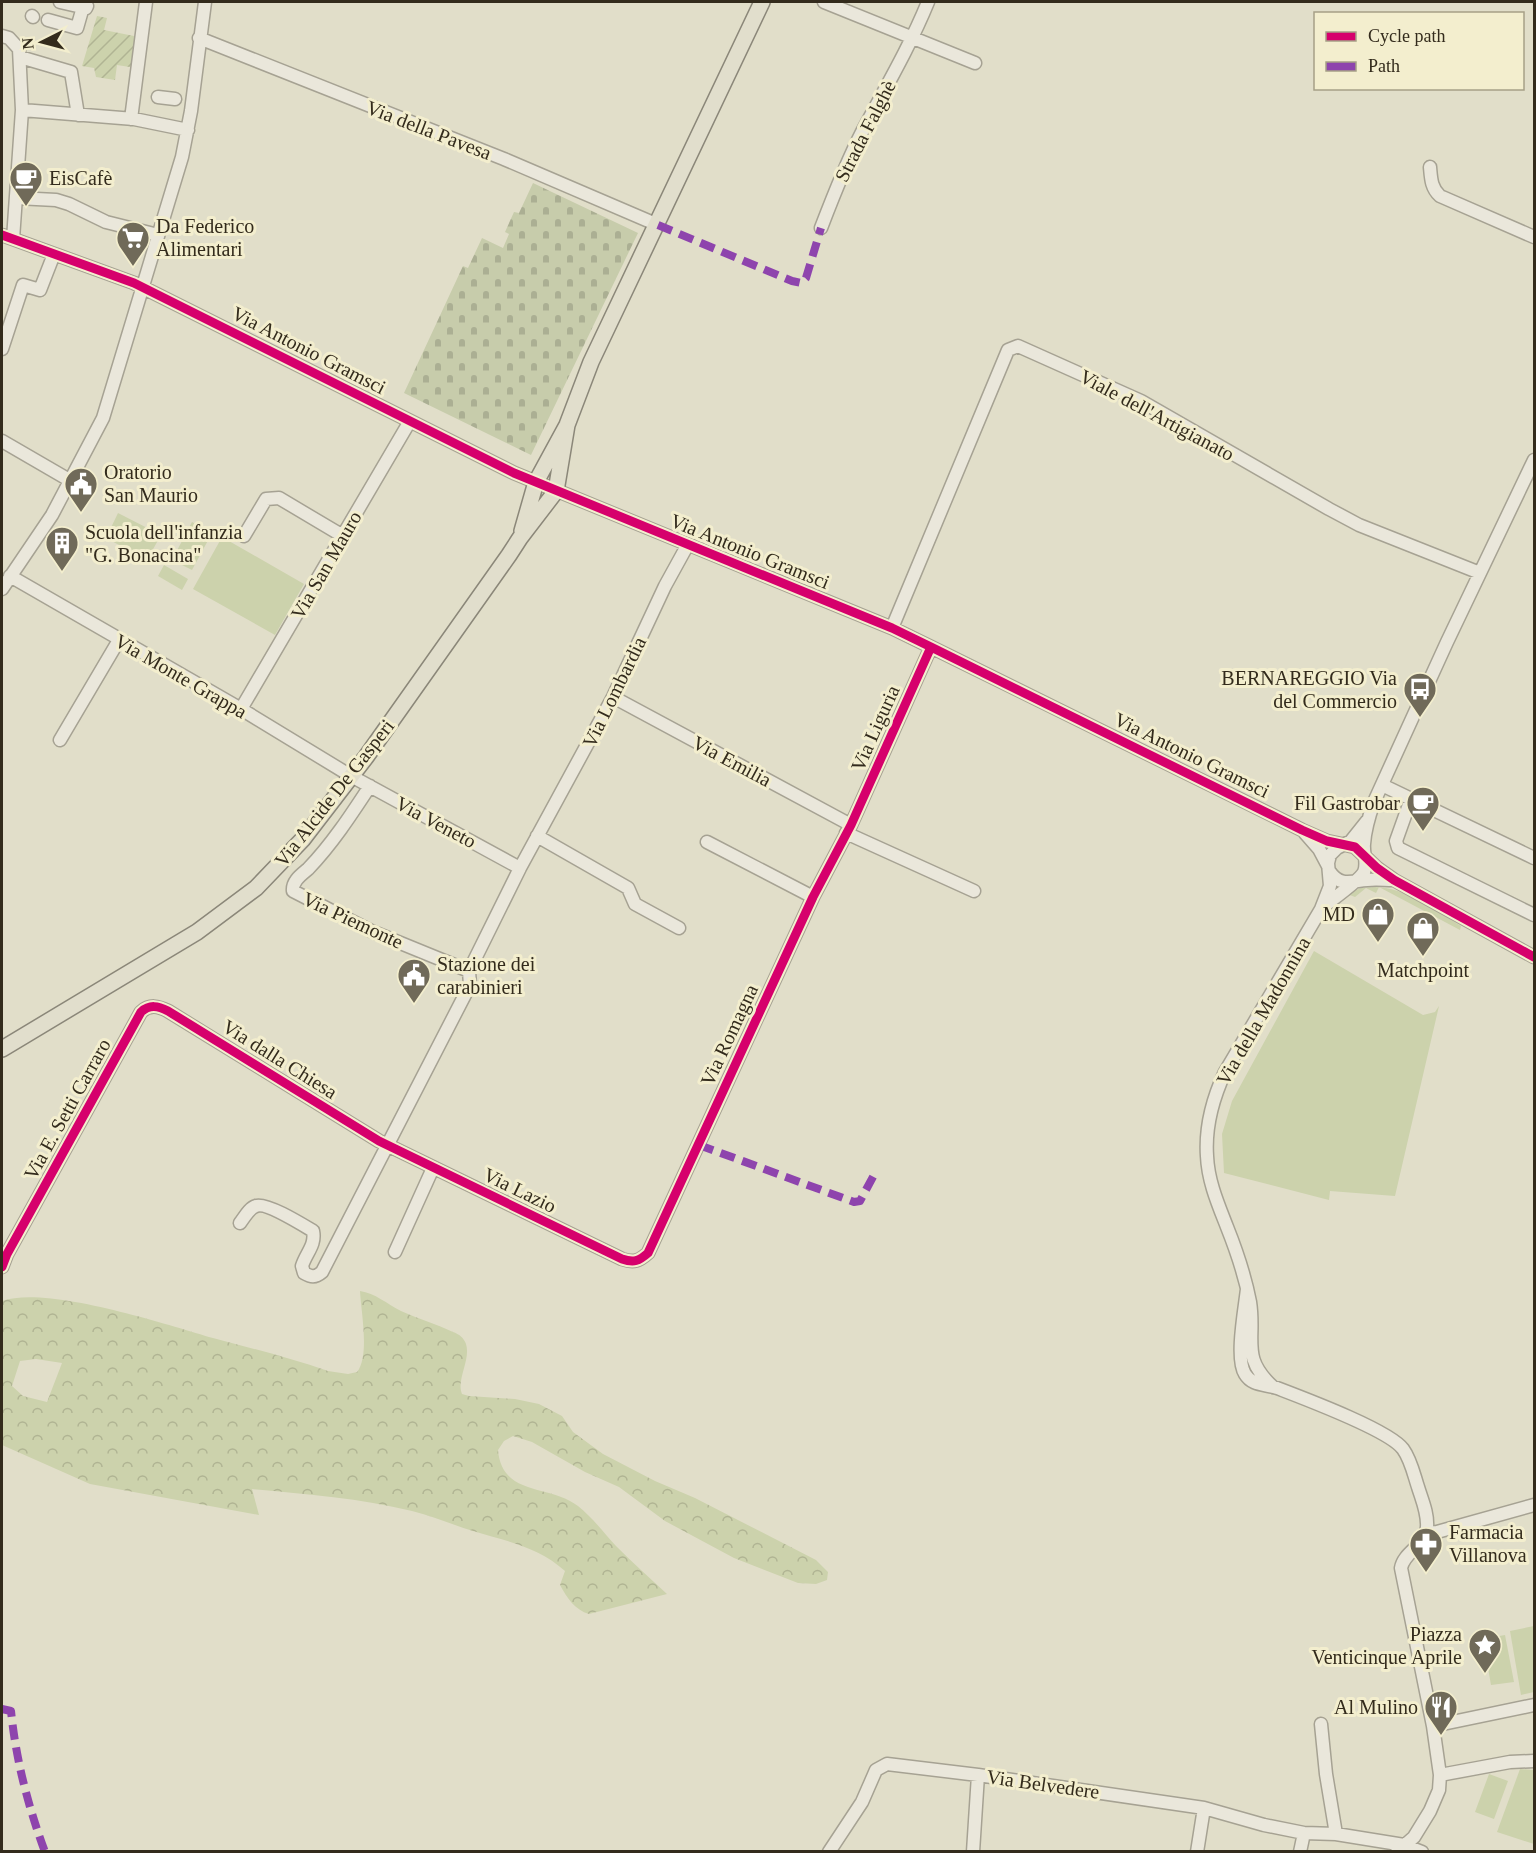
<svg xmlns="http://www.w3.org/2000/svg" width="1536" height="1853" viewBox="0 0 1536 1853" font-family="'Times New Roman',serif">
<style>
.green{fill:#ccd2ac}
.forest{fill:url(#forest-crowns);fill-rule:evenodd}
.cemetery{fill:url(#cemetery-stones)}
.garden{fill:url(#garden-furrows)}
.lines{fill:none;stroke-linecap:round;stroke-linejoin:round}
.minor-casing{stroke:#a6a293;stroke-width:15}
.major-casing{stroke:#8b8779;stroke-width:18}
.minor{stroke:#eae7db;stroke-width:12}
.major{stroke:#e1decc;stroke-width:15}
.quiet{stroke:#8e44ad;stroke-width:8;stroke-dasharray:15 8;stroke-linecap:butt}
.cycleway-casing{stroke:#f3eece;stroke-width:13}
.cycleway{stroke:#d6006c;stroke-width:9}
.labels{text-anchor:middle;stroke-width:6;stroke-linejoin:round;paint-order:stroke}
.street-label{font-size:20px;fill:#332b1c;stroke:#f3eece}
.poi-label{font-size:20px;fill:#332b1c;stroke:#f3eece;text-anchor:start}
</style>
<defs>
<pattern id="forest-crowns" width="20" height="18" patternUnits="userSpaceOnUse" patternTransform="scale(1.5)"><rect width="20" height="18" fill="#ccd2ac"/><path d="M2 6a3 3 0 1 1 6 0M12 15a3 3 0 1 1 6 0" fill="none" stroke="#b0b493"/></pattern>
<pattern id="cemetery-stones" width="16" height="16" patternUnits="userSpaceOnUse" patternTransform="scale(1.5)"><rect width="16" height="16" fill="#c7ccab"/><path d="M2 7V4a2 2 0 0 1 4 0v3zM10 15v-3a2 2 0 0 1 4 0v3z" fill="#abaf93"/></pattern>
<pattern id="garden-furrows" width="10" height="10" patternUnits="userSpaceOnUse" patternTransform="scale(1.5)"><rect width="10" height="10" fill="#ccd2ac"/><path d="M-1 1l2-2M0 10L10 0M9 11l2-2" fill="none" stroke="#b0b493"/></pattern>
</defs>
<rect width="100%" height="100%" fill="#e1dec9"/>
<path class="green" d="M118 513 161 535 147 560 106 538Z
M192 522 212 533 192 570 172 560Z
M222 537 304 584 275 635 193 589Z
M164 565 188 579 182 590 158 576Z
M1375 887C1407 888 1435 910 1461 926L1460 930 1379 887 1376 893 1366 888 1355 897 1347 894 1361 888Z
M1314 951 1423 1015 1435 1012 1439 1006 1395 1196 1330 1191 1329 1200 1224 1173 1222 1134 1232 1101Z
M1534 1626V1692L1521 1695 1510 1631Z
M1505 1635 1514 1682 1491 1685 1483 1639Z
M1520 1769 1534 1770V1844L1497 1832Z
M1489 1774 1508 1781 1494 1819 1475 1812Z"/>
<path class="forest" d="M360 1291C375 1293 387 1304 401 1311 418 1319 437 1324 453 1332 459 1334 464 1338 466 1344 471 1360 456 1380 462 1394L469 1396 515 1399 539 1404 562 1416 573 1432 603 1454 655 1481 695 1498 816 1560 828 1572 827 1580 816 1584 798 1583 734 1558 665 1521 619 1487 585 1472 532 1442 513 1436 504 1441 498 1450C502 1497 550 1484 578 1506 592 1517 604 1533 616 1546 633 1563 650 1578 667 1594L589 1614C575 1610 567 1598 560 1585L565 1571C539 1547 506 1541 473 1531 453 1525 433 1516 412 1511 360 1498 305 1494 252 1489L259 1515 90 1484 2 1445V1301C46 1285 165 1324 213 1338 251 1348 290 1358 328 1371L348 1374 357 1372C370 1356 361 1312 360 1291ZM36 1359 62 1363 47 1402 23 1396 12 1386 20 1361Z"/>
<path class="cemetery" d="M533 183 638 233 531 455 404 393 463 266 468 268 482 238 503 248 509 234 505 232 514 212 519 213Z"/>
<path class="garden" d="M97 16 107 18 104 30 139 37 136 68 117 65 115 80 96 77 94 68 82 66Z"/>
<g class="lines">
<defs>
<path id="minor" d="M60 2 86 8 87 6
M824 2 975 63
M32 16 33 17
M48 20 77 28 83 7
M2 36 9 38 19 49 22 110 13 239
M199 38 504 159 658 225
M20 57 71 72 78 115
M158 97 175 99
M22 110 134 119 188 130
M131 119 146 2
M1430 167C1431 178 1431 188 1440 196L1534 237
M17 198 56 200 69 204 106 222 158 235
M821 228C834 194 847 161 863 130 886 87 910 46 928 2
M2 235 134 283 514 473 892 628 931 647 1302 830 1327 841 1355 847 1377 868 1394 880 1534 957
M2 349 23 285 40 290 54 254
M2 441 71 481
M244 536 266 499 279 498 343 536
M10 576 241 709 351 776 520 868
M2 589 52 515 103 418 182 157 191 111 205 2
M892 628 1008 350 1018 346 1141 401 1329 509 1359 525 1480 573
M613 697 851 825
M241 709 410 421
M60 740 119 640
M1382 785 1534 858
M370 786C351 815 332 844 308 869 301 875 292 881 293 891L371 931 469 971
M1411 799 1396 841 1398 848 1534 915
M846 833 974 891
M1305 833 1319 849 1328 866
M537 836 628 888 635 904 679 928
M707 842 813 897
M1330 872C1340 887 1352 881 1367 880 1376 879 1384 880 1393 880
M1324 906C1333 899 1360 880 1364 872 1368 863 1363 854 1364 844 1365 829 1369 816 1374 802L1447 642 1534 460
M240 1223C244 1218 249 1208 256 1206 266 1202 303 1225 313 1231 316 1245 306 1253 302 1266L304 1273C311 1277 315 1278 322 1272L470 985 469 971 520 868 613 697 665 586 687 546
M395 1252 433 1168
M2 1267 7 1254 141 1012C150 1004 158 1006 168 1011L379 1141 622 1259C634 1263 639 1261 648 1253L813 897 851 825 931 647
M1247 1289C1245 1308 1235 1359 1245 1374 1252 1386 1265 1384 1277 1388 1303 1398 1389 1430 1403 1449 1411 1460 1414 1475 1418 1487 1422 1500 1428 1513 1427 1527 1426 1546 1404 1551 1401 1568L1433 1726 1440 1775 1439 1790 1430 1811 1414 1837 1397 1852
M1273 1387C1240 1357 1256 1340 1250 1302 1245 1276 1237 1252 1227 1227 1218 1204 1208 1181 1207 1156 1205 1127 1213 1098 1225 1072L1321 909 1330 886 1328 863 1330 855 1337 848 1351 841 1367 821
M1426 1533 1437 1532 1534 1505
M1321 1724 1326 1774 1336 1834
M1433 1726 1534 1705
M1440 1775 1510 1762 1534 1761
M829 1852 862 1802 876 1770 887 1764 978 1775 1204 1808 1264 1825 1304 1833 1336 1834 1404 1845 1422 1852
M973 1852 978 1775
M1197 1852 1204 1808
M1300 1852 1304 1833"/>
<path id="major" d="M522 531 536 482 567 425 591 362 762 2
M2 1049 197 932 256 888 303 839 366 757 509 555 520 538 556 491 567 425"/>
</defs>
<use href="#minor" class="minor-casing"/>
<use href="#major" class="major-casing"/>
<use href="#minor" class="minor"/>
<use href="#major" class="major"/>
<path class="quiet" d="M658 225 792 281 801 283 806 278 821 228
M699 1145 854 1202 860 1201 875 1173
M2 1709 11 1711C16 1760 28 1806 45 1852"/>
<defs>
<path id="cycleway" d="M2 235 134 283 514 473 892 628 931 647 1302 830 1327 841 1355 847 1377 868 1394 880 1534 957
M2 1267 7 1254 141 1012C150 1004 158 1006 168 1011L379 1141 622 1259C634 1263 639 1261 648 1253L813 897 851 825 931 647"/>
</defs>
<use href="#cycleway" class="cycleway-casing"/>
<use href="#cycleway" class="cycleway"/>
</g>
<defs>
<symbol id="cafe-pin" viewBox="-11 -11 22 30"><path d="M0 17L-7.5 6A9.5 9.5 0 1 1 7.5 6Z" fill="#706a59" stroke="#f3eece"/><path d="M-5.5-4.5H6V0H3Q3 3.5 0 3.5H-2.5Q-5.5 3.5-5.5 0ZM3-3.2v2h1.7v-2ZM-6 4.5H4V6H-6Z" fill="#fff"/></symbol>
<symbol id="supermarket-pin" viewBox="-11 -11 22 30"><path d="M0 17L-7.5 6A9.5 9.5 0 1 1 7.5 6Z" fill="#706a59" stroke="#f3eece"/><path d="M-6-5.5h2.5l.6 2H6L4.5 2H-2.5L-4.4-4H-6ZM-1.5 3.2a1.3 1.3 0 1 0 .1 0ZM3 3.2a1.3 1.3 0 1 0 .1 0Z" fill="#fff"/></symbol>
<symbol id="civic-pin" viewBox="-11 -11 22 30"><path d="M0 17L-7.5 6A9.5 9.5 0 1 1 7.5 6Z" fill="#706a59" stroke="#f3eece"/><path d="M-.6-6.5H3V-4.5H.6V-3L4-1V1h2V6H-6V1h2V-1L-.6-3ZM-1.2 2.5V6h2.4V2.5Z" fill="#fff"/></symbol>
<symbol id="building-pin" viewBox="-11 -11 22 30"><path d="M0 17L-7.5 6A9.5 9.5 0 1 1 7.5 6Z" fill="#706a59" stroke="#f3eece"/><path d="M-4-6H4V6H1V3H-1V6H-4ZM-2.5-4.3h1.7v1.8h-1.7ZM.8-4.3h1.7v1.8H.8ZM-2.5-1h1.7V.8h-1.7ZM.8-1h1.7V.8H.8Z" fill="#fff"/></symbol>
<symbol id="bus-pin" viewBox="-11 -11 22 30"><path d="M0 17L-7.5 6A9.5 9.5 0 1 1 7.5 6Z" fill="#706a59" stroke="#f3eece"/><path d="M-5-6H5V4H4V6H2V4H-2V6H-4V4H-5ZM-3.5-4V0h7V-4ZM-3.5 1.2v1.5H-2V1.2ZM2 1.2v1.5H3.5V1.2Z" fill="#fff"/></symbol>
<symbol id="shop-pin" viewBox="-11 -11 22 30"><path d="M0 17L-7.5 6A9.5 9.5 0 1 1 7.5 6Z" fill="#706a59" stroke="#f3eece"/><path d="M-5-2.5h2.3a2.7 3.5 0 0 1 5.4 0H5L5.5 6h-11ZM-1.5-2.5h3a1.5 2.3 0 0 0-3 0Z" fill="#fff"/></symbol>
<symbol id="pharmacy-pin" viewBox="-11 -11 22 30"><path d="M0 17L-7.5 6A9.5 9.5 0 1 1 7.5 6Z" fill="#706a59" stroke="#f3eece"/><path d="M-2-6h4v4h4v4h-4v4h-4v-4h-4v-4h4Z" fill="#fff"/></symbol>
<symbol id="sight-pin" viewBox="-11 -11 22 30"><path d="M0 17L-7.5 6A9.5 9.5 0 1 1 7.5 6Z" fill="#706a59" stroke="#f3eece"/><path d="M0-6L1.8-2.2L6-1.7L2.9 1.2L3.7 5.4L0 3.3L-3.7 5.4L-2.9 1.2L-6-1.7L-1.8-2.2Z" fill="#fff"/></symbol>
<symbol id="restaurant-pin" viewBox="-11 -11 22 30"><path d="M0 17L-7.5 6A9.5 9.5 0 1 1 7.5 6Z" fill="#706a59" stroke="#f3eece"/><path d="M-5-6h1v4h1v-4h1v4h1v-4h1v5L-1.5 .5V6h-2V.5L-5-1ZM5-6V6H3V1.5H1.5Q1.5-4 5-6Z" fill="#fff"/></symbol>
</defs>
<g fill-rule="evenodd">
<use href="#cafe-pin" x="7" y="159" width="38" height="52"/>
<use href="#supermarket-pin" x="114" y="219" width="38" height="52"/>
<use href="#civic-pin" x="62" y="465" width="38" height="52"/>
<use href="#building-pin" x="43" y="524" width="38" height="52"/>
<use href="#bus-pin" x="1401" y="670" width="38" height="52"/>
<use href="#cafe-pin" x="1404" y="784" width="38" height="52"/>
<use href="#shop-pin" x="1359" y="895" width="38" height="52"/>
<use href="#shop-pin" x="1404" y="909" width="38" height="52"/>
<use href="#civic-pin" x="395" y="956" width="38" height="52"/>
<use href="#pharmacy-pin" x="1407" y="1525" width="38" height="52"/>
<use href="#sight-pin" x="1466" y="1626" width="38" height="52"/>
<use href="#restaurant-pin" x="1422" y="1688" width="38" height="52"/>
</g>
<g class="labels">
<g class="street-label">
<text transform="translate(429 130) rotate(21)" y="7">Via della Pavesa</text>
<text transform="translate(865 131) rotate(-63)" y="7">Strada Falghè</text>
<text transform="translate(309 350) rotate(27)" y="7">Via Antonio Gramsci</text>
<text transform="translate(1157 415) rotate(28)" y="7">Viale dell'Artigianato</text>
<text transform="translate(750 551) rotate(22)" y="7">Via Antonio Gramsci</text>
<text transform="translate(326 565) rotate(-60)" y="7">Via San Mauro</text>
<text transform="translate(181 676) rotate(30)" y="7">Via Monte Grappa</text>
<text transform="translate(614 692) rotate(-64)" y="7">Via Lombardia</text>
<text transform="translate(875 728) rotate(-66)" y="7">Via Liguria</text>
<text transform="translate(1192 755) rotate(26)" y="7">Via Antonio Gramsci</text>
<text transform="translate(732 761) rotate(28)" y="7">Via Emilia</text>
<text transform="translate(334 793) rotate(-52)" y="7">Via Alcide De Gasperi</text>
<text transform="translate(436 822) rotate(28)" y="7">Via Veneto</text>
<text transform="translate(353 920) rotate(25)" y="7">Via Piemonte</text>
<text transform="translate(1263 1011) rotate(-60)" y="7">Via della Madonnina</text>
<text transform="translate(729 1035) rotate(-65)" y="7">Via Romagna</text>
<text transform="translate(280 1059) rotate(32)" y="7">Via dalla Chiesa</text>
<text transform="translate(67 1109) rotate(-61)" y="7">Via E. Setti Carraro</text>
<text transform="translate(520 1190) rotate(26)" y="7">Via Lazio</text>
<text transform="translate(1043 1784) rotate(8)" y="7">Via Belvedere</text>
</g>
<g class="poi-label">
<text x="49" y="185">EisCafè</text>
<text x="156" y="233">Da Federico<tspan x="156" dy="23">Alimentari</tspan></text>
<text x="104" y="479">Oratorio<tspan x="104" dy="23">San Maurio</tspan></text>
<text x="85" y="539">Scuola dell'infanzia<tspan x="85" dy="23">"G. Bonacina"</tspan></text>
<text x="1397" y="685" text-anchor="end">BERNAREGGIO Via<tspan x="1397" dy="23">del Commercio</tspan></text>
<text x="1400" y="810" text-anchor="end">Fil Gastrobar</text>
<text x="1355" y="921" text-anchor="end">MD</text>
<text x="437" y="971">Stazione dei<tspan x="437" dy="23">carabinieri</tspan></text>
<text x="1423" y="977" text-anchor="middle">Matchpoint</text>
<text x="1449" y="1539">Farmacia<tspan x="1449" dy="23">Villanova</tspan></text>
<text x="1462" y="1641" text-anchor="end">Piazza<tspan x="1462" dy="23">Venticinque Aprile</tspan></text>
<text x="1418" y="1714" text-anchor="end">Al Mulino</text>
</g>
</g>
<rect width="1536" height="1853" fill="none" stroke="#332b1c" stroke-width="6"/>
<rect x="1314" y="12" width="210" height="78" fill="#f3eece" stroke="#a6a087" stroke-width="1.5"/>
<rect x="1326" y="32" width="30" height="9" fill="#d6006c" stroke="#a6a087" stroke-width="1.5"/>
<text x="1368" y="42" font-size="18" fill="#332b1c">Cycle path</text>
<rect x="1326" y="62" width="30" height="9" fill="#8e44ad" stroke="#a6a087" stroke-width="1.5"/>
<text x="1368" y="72" font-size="18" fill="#332b1c">Path</text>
<g transform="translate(42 42) rotate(264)" stroke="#f3eece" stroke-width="4.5" paint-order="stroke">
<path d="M0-4.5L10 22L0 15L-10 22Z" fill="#332b1c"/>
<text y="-9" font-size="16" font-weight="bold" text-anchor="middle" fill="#332b1c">N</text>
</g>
</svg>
